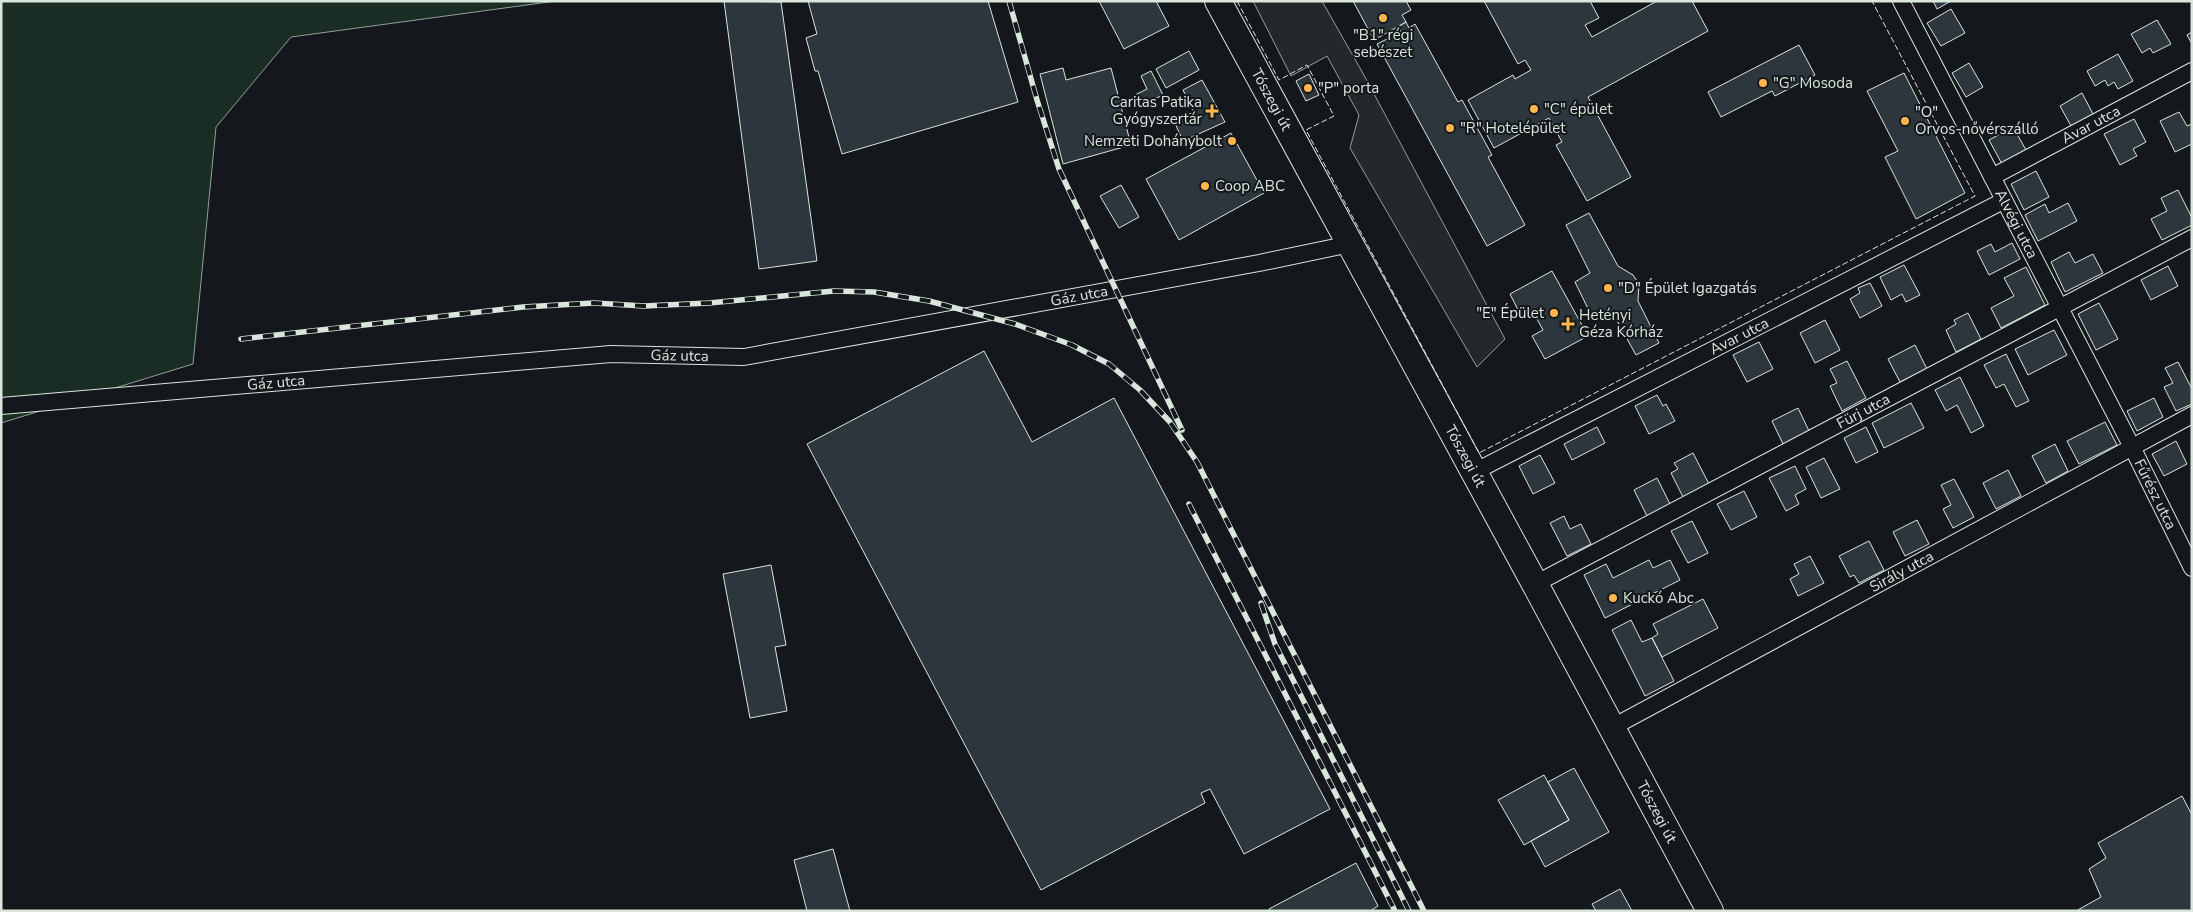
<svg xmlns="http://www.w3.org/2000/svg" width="2193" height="912" viewBox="0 0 2193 912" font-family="'Nunito Sans',sans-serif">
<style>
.green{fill:#1a2d24;stroke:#939e99}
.parking{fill:#24282b;stroke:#939e99}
.building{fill:#2c363c;stroke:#d8e6dc}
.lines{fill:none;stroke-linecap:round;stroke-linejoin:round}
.minor-casing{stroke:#d8e6dc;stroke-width:18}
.primary-casing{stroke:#d8e6dc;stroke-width:28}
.minor{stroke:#14181c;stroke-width:16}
.primary{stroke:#14181c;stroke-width:26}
.rail-casing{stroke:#d8e6dc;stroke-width:5.5}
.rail{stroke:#14181c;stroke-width:4;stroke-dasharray:11;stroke-linecap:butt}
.fence{stroke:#d8e6dc;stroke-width:1;stroke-dasharray:6 2.5;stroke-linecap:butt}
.poi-dot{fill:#ffb74d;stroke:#14181c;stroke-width:2}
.labels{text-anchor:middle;stroke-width:4;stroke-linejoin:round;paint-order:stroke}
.poi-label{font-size:15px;fill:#d8e6dc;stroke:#14181c;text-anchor:start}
.street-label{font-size:15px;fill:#d8e6dc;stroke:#14181c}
</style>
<rect width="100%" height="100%" fill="#14181c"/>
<path class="green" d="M1 1H556L291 37 216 127 193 364 1 423Z"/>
<path class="parking" d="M1253 1H1322L1365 77 1505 339 1477 367 1350 148 1359 115 1327 56 1291 76Z"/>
<path class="building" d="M724 1 781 2 817 261 759 269Z
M808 1H988L1018 102 842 154 818 71H815L806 38 817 34Z
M1099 1H1156L1169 26 1124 49Z
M1353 1H1406L1411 10 1402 15 1406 22 1374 40Z
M1484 1H1590L1599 18 1585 25 1592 37 1657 1H1692L1708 31 1588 97 1631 177 1587 201 1556 145 1562 142 1549 118 1494 148 1468 100 1513 75 1515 79 1531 70 1525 60 1518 64Z
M1933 1H1951L1937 9Z
M1951 9 1965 33 1941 46 1927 23Z
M2157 20 2171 44 2153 53 2150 48 2142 53 2131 34Z
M1406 22 1409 28 1415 24 1458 102 1462 100 1492 155 1488 157 1525 225 1487 246 1377 44 1401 32 1398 27Z
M2192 32V44L2187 35Z
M1799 45 1815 75 1775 96 1772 91 1721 117 1708 92Z
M1189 51 1199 70 1166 88 1156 69Z
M2118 54 2133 81 2118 89 2114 82 2108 86 2105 80 2095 86 2087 71Z
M1969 63 1983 87 1966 97 1952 73Z
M1063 68 1066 80 1111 68 1131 145 1063 164 1040 74Z
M1151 71 1163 95 1140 106 1135 95 1147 89 1141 76Z
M1904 73 1965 193 1916 219 1885 157 1898 151 1867 91Z
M1309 74 1319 95 1306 101 1296 81Z
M1202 80 1225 122 1183 141 1174 121 1194 112 1183 90Z
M2082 93 2093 114 2071 126 2060 106Z
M2179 112 2187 126 2192 124V144L2175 152 2160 121Z
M2134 119 2146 142 2133 149 2137 156 2120 165 2104 134Z
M2013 127 2026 150 2002 164 1989 140Z
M1231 133 1264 193 1179 240 1146 179Z
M2036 171 2049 197 2024 210 2011 184Z
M1121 185 1139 217 1119 228 1100 196Z
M2178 190 2192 218V225L2162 240 2151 219 2167 211 2161 198Z
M2068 203 2077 221 2038 241 2025 215 2045 204 2049 213Z
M1589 213 1618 266 1633 275 1639 284 1638 301 1659 343 1636 355 1611 310 1593 319 1575 282 1590 273 1566 225Z
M2012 243 2020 259 1989 275 1977 251 1991 244 1995 252Z
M2069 252 2075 263 2093 254 2103 273 2065 292 2051 262Z
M1904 265 1920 295 1906 302 1902 294 1891 300 1880 277Z
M2168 266 2178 286 2151 300 2141 280Z
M2026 267 2045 305 2001 328 1991 308 2014 296 2004 278Z
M1552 271 1588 336 1545 359 1532 336 1543 330 1532 310 1521 316 1510 294Z
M1870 283 1882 306 1860 318 1850 299 1860 293 1858 288Z
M2099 303 2118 339 2096 350 2078 314Z
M1968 313 1981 339 1956 352 1946 330 1956 324 1954 320Z
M1825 320 1840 350 1815 363 1800 333Z
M2054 330 2067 355 2028 375 2015 349Z
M1759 342 1773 369 1747 382 1733 355Z
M1915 345 1927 369 1900 382 1888 359Z
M984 351 1032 442 1114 398 1330 809 1244 854 1210 789 1201 793 1205 803 1041 890 807 444Z
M2006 354 2029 401 2016 407 2004 384 1996 388 1984 365Z
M1847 361 1866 398 1842 411 1830 386 1837 383 1830 369Z
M2178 362 2192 389V404L2176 411 2164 387 2173 383 2165 368Z
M1960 377 1984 426 1971 433 1957 405 1946 411 1935 390Z
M1657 395 1663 406 1666 404 1675 421 1649 434 1635 406Z
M2154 398 2163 417 2137 431 2127 411Z
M1911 403 1924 428 1884 448 1872 423Z
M1798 408 1810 433 1784 446 1772 421Z
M2105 422 2117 445 2079 464 2067 441Z
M1597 427 1605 443 1572 460 1564 444Z
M1866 427 1878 452 1856 463 1844 438Z
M2176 441 2187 464 2164 476 2152 454Z
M2055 444 2068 471 2046 483 2032 456Z
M1693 453 1709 484 1683 497 1671 473 1678 469 1674 463Z
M1540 455 1555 483 1533 494 1519 466Z
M1824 458 1840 489 1821 498 1806 467Z
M1795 466 1806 489 1795 495 1799 504 1786 511 1769 478Z
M2008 470 2021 496 1996 509 1983 483Z
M1657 478 1670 504 1647 516 1634 490Z
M1954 479 1974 517 1953 528 1943 509 1951 505 1941 485Z
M1744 491 1757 517 1731 530 1717 504Z
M1564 516 1570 529 1581 524 1591 544 1567 556 1550 523Z
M1917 520 1929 544 1905 556 1893 532Z
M1692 521 1708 553 1688 563 1671 531Z
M1869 541 1884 570 1859 583 1854 575 1850 577 1839 556Z
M1810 556 1824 583 1798 596 1790 579 1799 574 1794 564Z
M1649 560 1653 568 1670 560 1680 580 1605 618 1584 575 1606 564 1613 578Z
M771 565 786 645 775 647 787 711 750 718 723 574Z
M1703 599 1718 628 1662 657 1652 638 1658 634 1653 624Z
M1631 620 1642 642 1652 638 1674 681 1645 696 1612 630Z
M1574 768 1609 832 1545 867 1531 841 1569 820 1548 782Z
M1544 775 1569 820 1524 845 1498 800Z
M2182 796 2192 815V911H2076L2101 897 2089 869 2106 858 2098 843Z
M833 849 850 911H807L794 860Z
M1356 863 1378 906 1370 911H1270L1269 909Z
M1620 889 1632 911H1596L1592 904Z"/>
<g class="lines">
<defs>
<g id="minor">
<path id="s1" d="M1901 1 2132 447 2192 568"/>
<path id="s2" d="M1992 177 2192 71"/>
<path id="s3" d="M1 406 611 354 744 357 1259 263 1350 244"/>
<path id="s4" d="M1474 472 2003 201"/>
<path id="s5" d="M1535 584 2192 238"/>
<path id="s6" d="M1611 728 2192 415"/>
</g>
<g id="primary">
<path id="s7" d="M1218 1 1535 584 1710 911"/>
</g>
</defs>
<use href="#minor" class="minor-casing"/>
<use href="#primary" class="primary-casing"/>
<use href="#minor" class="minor"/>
<use href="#primary" class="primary"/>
<defs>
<path id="rail" d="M1009 1 1037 100 1059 169 1182 430
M241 339 523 307 594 303 644 306 709 303 834 291 874 292 929 301 1015 324 1072 345 1109 364 1140 390 1170 422 1197 462 1424 911
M1189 504 1395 911
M1261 603 1275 644 1409 911"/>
</defs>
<use href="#rail" class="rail-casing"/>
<use href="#rail" class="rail"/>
<path class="fence" d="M1237 1 1279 80 1307 65 1334 116 1306 130 1479 453 1975 196 1872 1"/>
</g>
<g class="poi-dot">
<circle cx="1383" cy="18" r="5"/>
<circle cx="1763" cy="83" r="5"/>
<circle cx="1308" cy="88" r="5"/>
<circle cx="1534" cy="109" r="5"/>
<path d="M1209.5 103.5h5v5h5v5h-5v5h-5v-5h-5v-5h5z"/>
<circle cx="1905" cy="121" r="5"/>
<circle cx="1450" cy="128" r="5"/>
<circle cx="1232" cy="141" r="5"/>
<circle cx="1205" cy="186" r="5"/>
<circle cx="1608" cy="288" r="5"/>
<circle cx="1554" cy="313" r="5"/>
<path d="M1565.5 316.5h5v5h5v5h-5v5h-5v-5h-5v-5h5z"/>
<circle cx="1613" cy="598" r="5"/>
</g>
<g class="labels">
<g class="poi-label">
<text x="1383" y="40" text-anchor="middle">"B1" régi<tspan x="1383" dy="17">sebészet</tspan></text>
<text x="1773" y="88">"G" Mosoda</text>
<text x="1318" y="93">"P" porta</text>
<text x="1202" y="107" text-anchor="end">Caritas Patika<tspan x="1202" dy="17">Gyógyszertár</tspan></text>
<text x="1544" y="114">"C" épület</text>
<text x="1915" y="117">"O"<tspan x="1915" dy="17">Orvos-nővérszálló</tspan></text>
<text x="1460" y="133">"R" Hotelépület</text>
<text x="1222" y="146" text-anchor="end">Nemzeti Dohánybolt</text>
<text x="1215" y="191">Coop ABC</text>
<text x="1618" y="293">"D" Épület Igazgatás</text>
<text x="1544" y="318" text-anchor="end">"E" Épület</text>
<text x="1579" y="320">Hetényi<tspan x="1579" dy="17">Géza Kórház</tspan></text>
<text x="1623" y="603">Kuckó Abc</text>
</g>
<g class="street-label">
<text dy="5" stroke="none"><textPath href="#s7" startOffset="112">Tószegi út</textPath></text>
<text dy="5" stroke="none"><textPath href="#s2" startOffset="112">Avar utca</textPath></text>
<text dy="5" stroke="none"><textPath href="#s1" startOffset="251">Alvégi utca</textPath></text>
<text dy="5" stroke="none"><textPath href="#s3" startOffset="1086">Gáz utca</textPath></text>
<text dy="5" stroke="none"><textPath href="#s4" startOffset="298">Avar utca</textPath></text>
<text dy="5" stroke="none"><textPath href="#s3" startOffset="681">Gáz utca</textPath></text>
<text dy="5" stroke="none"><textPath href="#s3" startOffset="276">Gáz utca</textPath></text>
<text dy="5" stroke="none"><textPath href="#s5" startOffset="371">Fürj utca</textPath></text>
<text dy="5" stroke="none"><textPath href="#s7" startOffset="518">Tószegi út</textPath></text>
<text dy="5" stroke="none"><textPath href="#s1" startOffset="555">Fűrész utca</textPath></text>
<text dy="5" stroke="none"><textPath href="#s6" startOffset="330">Sirály utca</textPath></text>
<text dy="5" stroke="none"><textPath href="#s7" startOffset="922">Tószegi út</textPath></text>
</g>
</g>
<rect width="2193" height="912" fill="none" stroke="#d8e6dc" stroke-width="5"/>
</svg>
